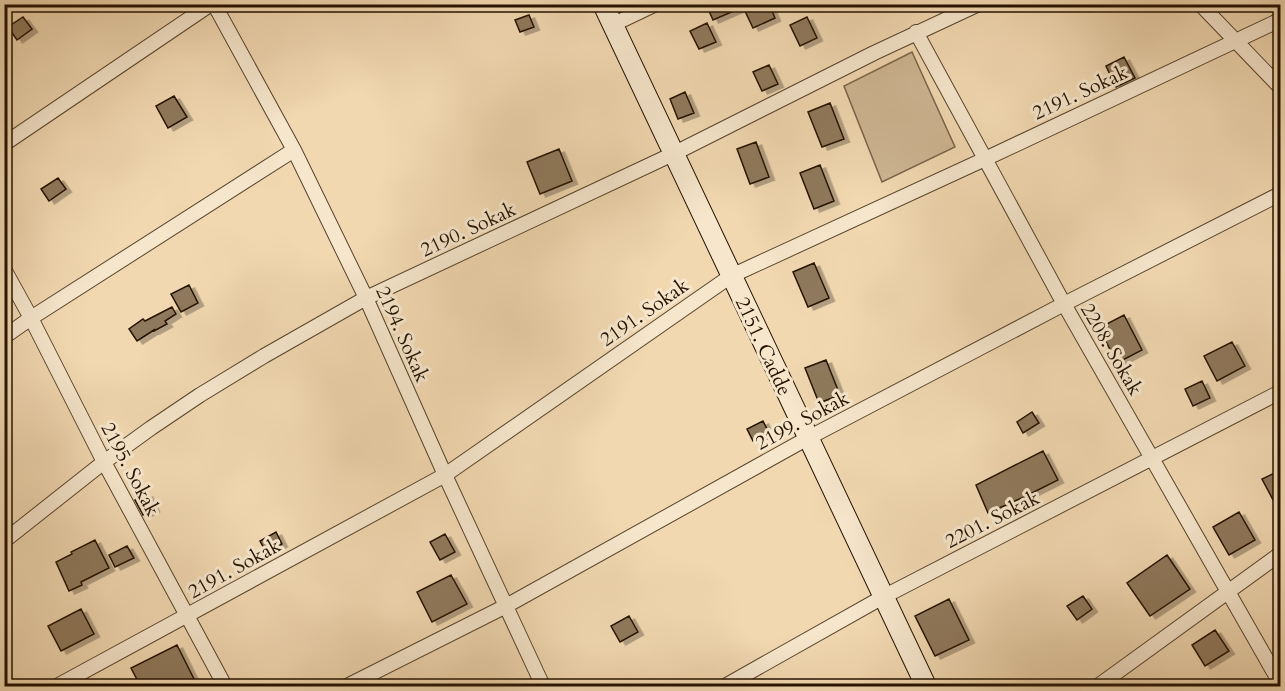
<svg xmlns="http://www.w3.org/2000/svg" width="1285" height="691" viewBox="0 0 1285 691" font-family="Cardo,serif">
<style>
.green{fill:#ceb693;stroke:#7a644a;stroke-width:1.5}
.building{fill:#8f795c;stroke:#251200;stroke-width:1.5;filter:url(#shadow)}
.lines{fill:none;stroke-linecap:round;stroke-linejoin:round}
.street-casing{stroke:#58442c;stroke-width:16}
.secondary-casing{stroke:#251200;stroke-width:22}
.street{stroke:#f6e6cc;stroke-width:14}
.secondary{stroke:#f6e6cc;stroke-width:20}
.labels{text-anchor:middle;stroke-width:6;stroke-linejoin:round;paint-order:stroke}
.street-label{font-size:20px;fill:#251200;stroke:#f6e6cc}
</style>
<defs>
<filter id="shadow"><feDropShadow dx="5.5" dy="3" stdDeviation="0" flood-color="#0004"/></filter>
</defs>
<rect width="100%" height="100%" fill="#f1d8b1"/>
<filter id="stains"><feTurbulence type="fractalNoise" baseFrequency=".00333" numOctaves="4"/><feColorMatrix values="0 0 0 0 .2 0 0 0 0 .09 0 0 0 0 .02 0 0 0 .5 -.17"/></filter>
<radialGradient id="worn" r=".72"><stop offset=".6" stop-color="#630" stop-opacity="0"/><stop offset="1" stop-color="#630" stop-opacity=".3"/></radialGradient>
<path class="green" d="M912 52 955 147 882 182 844 86Z"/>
<path class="building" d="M706 4H769L775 18 753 28 743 7 713 20Z
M529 15 534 27 520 32 515 20Z
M23 17 32 29 17 40 8 27Z
M807 17 817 38 800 46 790 25Z
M707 23 716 42 699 49 690 31Z
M1124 57 1135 78 1116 87 1106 66Z
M769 65 778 84 762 91 753 72Z
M685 92 694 113 678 119 670 99Z
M174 96 187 117 168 128 156 106Z
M830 103 844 139 822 147 808 112Z
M756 142 769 177 750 184 737 149Z
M559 149 572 181 540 194 527 162Z
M820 165 834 201 814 209 800 173Z
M58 178 66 189 49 201 41 189Z
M814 263 829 298 808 307 793 272Z
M189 285 198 303 181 312 171 294Z
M172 307 176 314 165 321 167 324 154 331V330L137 341 129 329 143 319 145 321Z
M1124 315 1142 350 1117 363 1099 328Z
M1232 342 1245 366 1217 381 1204 356Z
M826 360 840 395 819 403 805 368Z
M1202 381 1210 398 1193 406 1185 389Z
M1032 412 1039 423 1023 433 1017 422Z
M763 421 769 433 753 441 747 429Z
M1043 451 1058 480 1024 497 988 513 976 485Z
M1281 470V515L1262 479Z
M147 494 154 509 143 515 135 500Z
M1239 512 1255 540 1229 555 1213 527Z
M276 532 282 544 266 552 260 541Z
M445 534 455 552 440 560 430 542Z
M95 540 109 568 81 582 82 585 69 591 56 562 72 554 71 552Z
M127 546 134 558 115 567 109 555Z
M1167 555 1190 589 1150 616 1127 583Z
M451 575 467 604 432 622 417 592Z
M1083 596 1092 609 1077 620 1067 606Z
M949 599 969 640 935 656 915 616Z
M81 609 94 634 61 651 48 626Z
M629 616 638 632 620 642 611 626Z
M1215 630 1229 651 1205 666 1192 645Z
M177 645 198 687H141L131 668Z"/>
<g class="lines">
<defs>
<path id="street" d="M214 4 294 150 366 298 445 475 543 686
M1200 4 1280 87
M612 25 656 4
M916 32 1064 304 1280 683
M4 144 211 4
M4 269 31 318 104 462 225 686
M4 337 31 318 294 150
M4 541 104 462 151 428 200 395 264 356 366 298 673 154 874 53 979 4
M57 686 445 475 731 276 985 159 1280 20
M347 686 506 606 808 438 1064 304 1280 194
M725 686 883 597 1280 392
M1098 686 1280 554"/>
<path id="secondary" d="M603 4 926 686"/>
</defs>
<use href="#street" class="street-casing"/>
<use href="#secondary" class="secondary-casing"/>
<use href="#street" class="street"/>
<use href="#secondary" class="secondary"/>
</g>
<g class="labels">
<g class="street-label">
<text transform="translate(1080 92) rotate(-25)" y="7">2191. Sokak</text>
<text transform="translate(468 229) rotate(-25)" y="7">2190. Sokak</text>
<text transform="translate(644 312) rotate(-35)" y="7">2191. Sokak</text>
<text transform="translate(403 334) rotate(66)" y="7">2194. Sokak</text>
<text transform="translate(764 346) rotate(65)" y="7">2151. Cadde</text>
<text transform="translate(1112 349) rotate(60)" y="7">2208. Sokak</text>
<text transform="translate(802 420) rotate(-28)" y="7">2199. Sokak</text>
<text transform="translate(131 469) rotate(62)" y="7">2195. Sokak</text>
<text transform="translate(992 519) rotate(-27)" y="7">2201. Sokak</text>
<text transform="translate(234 568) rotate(-29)" y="7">2191. Sokak</text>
</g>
</g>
<rect width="1285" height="691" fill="none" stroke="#f1d8b1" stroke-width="24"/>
<rect x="6" y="6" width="1273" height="679" fill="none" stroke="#251200" stroke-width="3"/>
<rect x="12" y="12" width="1261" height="667" fill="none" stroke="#251200" stroke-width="1.5"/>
<rect width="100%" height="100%" filter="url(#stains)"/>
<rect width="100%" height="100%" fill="url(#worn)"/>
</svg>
